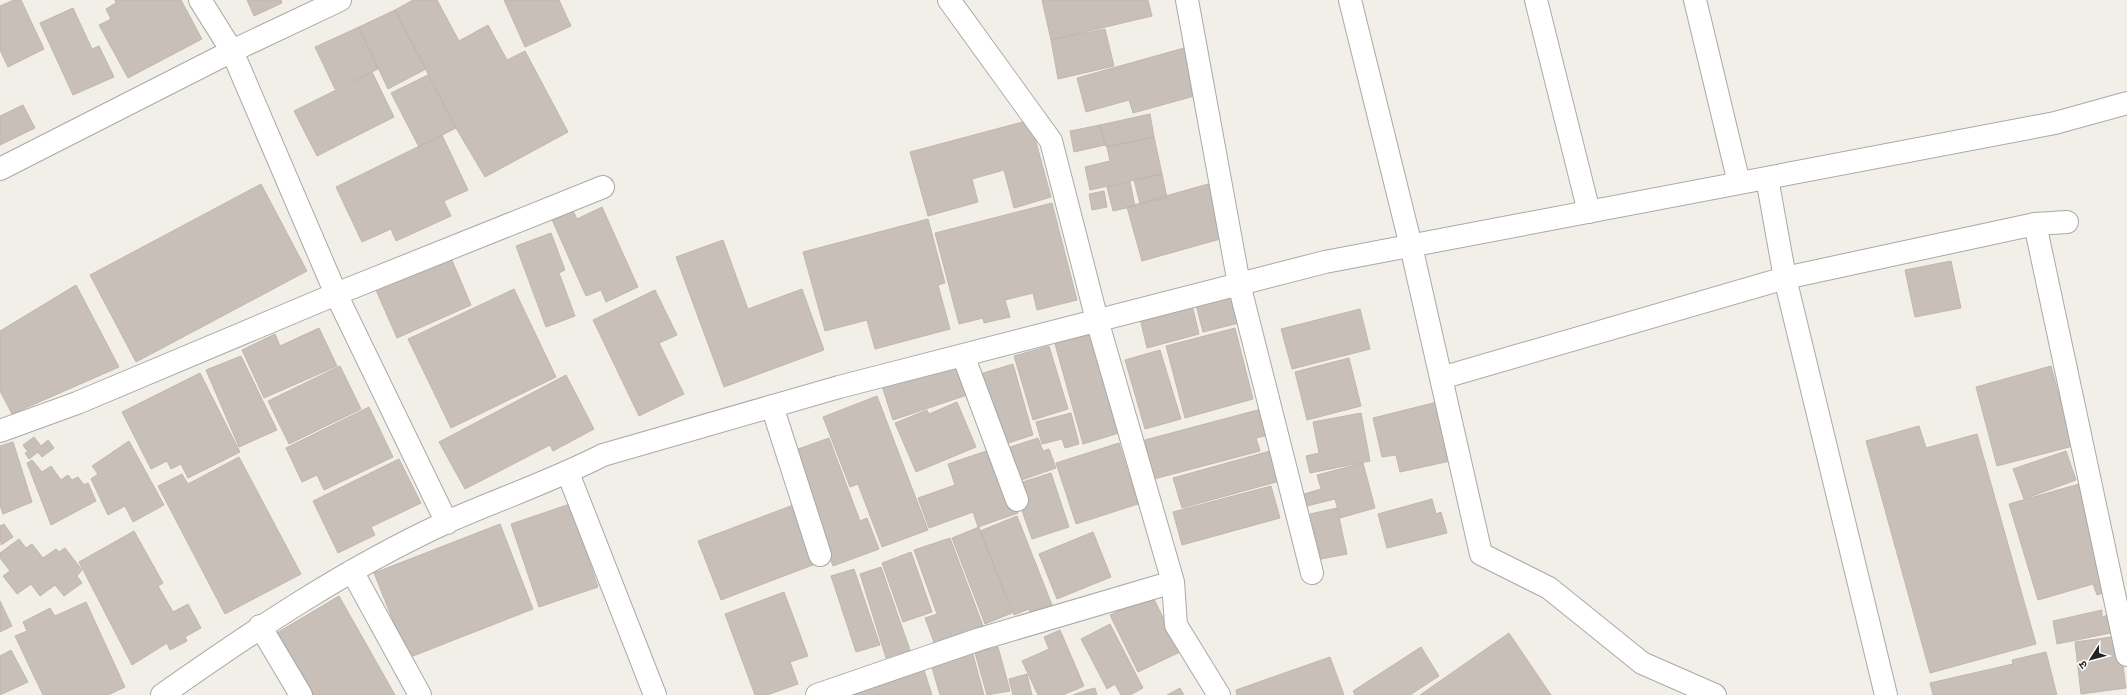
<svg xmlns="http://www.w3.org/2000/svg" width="2127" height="695" viewBox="0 0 2127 695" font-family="'Space Grotesk','Noto Sans Devanagari',sans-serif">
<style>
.building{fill:#c7bfb8;stroke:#c4b6ab}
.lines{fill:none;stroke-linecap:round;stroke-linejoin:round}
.minor-casing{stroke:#a9a9a9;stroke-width:24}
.minor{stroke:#fff;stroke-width:22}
</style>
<rect width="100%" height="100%" fill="#f2efe9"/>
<path class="building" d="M14 0H21L44 49 8 67 0 50V6Z
M115 0H181L202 39 128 78 99 25 111 19 106 9 116 3Z
M247 0H281L282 3 254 16Z
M413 0H437L459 41 488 25 507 60 525 51 568 132 485 177 456 128 395 10Z
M504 0H559L571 26 525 47Z
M1042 0H1148L1152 16 1051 40Z
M73 8 92 49 99 46 114 77 73 95 40 23Z
M395 10 426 69 388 89 359 27Z
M359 27 378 69 335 89 315 47Z
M1105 29 1114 66 1058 79 1051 40Z
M1184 48 1198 95 1133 113 1129 100 1086 112 1077 78Z
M372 72 394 117 317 156 294 111Z
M428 75 456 128 419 147 391 93Z
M23 105 35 128 0 145V116Z
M1150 114 1154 137 1107 147 1105 145 1100 125Z
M1030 120 1051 197 1014 208 1004 170 972 179 978 202 928 216 910 152Z
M1100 125 1105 145 1074 152 1070 131Z
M442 135 468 190 444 201 451 216 396 241 391 229 362 242 336 187Z
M1154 137 1162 174 1090 190 1085 167 1110 161 1107 147Z
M1162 174 1167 198 1140 204 1134 180Z
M1130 182 1135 206 1113 211 1107 187Z
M261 184 307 271 136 362 90 275Z
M1208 184 1224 238 1142 261 1127 207Z
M1104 191 1107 207 1092 210 1089 194Z
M1052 203 1077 300 1037 310 1033 293 1005 300 1010 317 984 323 983 318 959 324 935 233Z
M570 204 577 219 602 207 638 287 606 302 601 290 586 296 549 213Z
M928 219 945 283 938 285 950 329 875 349 867 320 825 331 803 252Z
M551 233 565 270 559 273 575 316 546 327 516 246Z
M723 240 748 309 802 289 824 350 724 387 676 257Z
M451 258 471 305 397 338 376 290Z
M1951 261 1961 308 1915 317 1905 270Z
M76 285 119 367 12 414 0 391V331Z
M514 289 556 377 451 428 408 339Z
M655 290 677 335 659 343 684 394 639 416 593 320Z
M1235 290 1243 322 1203 332 1195 301Z
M1191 301 1199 334 1147 348 1139 314Z
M1360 309 1370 349 1292 369 1281 329Z
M319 328 337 366 264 398 242 350 275 334 280 346Z
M1235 328 1253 399 1185 418 1166 346Z
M1091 334 1119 433 1083 444 1055 344Z
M1049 346 1068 409 1033 420 1014 356Z
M1160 350 1181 419 1145 429 1125 360Z
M241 356 277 430 239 447 206 370Z
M957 357 970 394 893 420 881 383Z
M1349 358 1361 406 1307 420 1295 372Z
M1013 364 1033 435 999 446 977 375Z
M340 366 361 409 289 444 268 401Z
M2051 366 2073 446 1997 466 1976 387Z
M200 373 240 452 188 478 181 464 171 469 167 461 151 469 122 412Z
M566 375 594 429 553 451 550 445 465 489 439 442Z
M877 396 928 530 882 547 858 484 850 487 823 417Z
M1441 401 1455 460 1400 472 1396 455 1382 457 1373 418Z
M957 402 976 447 916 472 895 423 927 410 929 414Z
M369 407 393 457 324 490 317 475 302 482 286 448Z
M1265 408 1272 434 1256 438 1260 451 1154 479 1145 440Z
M1071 413 1079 444 1065 448 1062 439 1042 444 1036 422Z
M1361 413 1370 461 1310 473 1306 456 1319 453 1313 422Z
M1919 426 1926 448 1977 434 2036 644 1930 673 1866 441Z
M34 437 41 446 48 440 54 448 42 457 38 452 29 459 25 453 28 452 23 445Z
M829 438 860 521 867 518 879 549 833 566 790 452Z
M1038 438 1043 451 1049 449 1056 468 1013 483 1001 450Z
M129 441 164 505 133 522 125 506 108 515 91 479 98 474 92 466Z
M13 442 32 502 3 514 0 505V446Z
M1119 443 1138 504 1076 524 1056 463Z
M995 448 1018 513 978 527 973 512 929 528 918 498 955 485 948 464Z
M1270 451 1280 481 1182 508 1173 478Z
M2066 451 2076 480 2024 499 2013 469Z
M239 457 301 574 225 614 158 486 182 474 188 484Z
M399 459 421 503 371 527 375 535 338 553 313 501Z
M32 460 42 472 51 466 61 480 68 475 72 480 78 477 84 485 88 483 96 501 51 525 27 463Z
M1363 463 1375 508 1340 518 1335 499 1307 506 1304 494 1321 489 1317 475Z
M1051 473 1069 527 1032 539 1013 485Z
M2079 484 2111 590 2097 595 2093 584 2038 600 2009 504Z
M1271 486 1280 518 1182 545 1173 512Z
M1432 499 1436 514 1441 512 1447 533 1387 548 1378 514Z
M570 504 598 587 539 607 511 524Z
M796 504 818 563 721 600 698 541Z
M1337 508 1347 554 1321 559 1310 514Z
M1017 516 1054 610 1032 618 1029 609 1014 615 980 531Z
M4 524 13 537 1 545 0 526Z
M500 524 533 609 408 658 374 573Z
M979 527 1012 613 985 624 952 538Z
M134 531 163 583 158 586 173 612 188 604 201 628 185 637 187 641 170 650 167 643 132 665 79 562Z
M1093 532 1111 577 1057 599 1039 554Z
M950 538 983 626 935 645 925 618 937 614 914 550Z
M19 539 26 548 32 544 43 558 56 549 59 552 65 548 82 570 77 576 82 583 64 596 55 585 40 596 31 584 17 594 3 576 10 571 0 558V553Z
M911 552 932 612 903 622 882 563Z
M881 567 910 650 886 658 860 574Z
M854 569 880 645 856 652 831 576Z
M784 592 808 656 790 662 798 684 767 695H755L725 614Z
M1152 595 1180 652 1138 672 1110 615Z
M339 596 395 695H312L275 634Z
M0 601 12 626 0 632Z
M86 602 125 687 108 695H43L15 636 27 631 23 622 50 608 55 616Z
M2102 610V617L2117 612 2120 631 2057 644 2053 621Z
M1110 624 1143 688 1130 695H1121L1115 684 1107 689 1081 639Z
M1060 630 1084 686 1063 695H1038L1022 661 1049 649 1044 637Z
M1509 633 1551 695H1420Z
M2119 636 2126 688 2081 694 2075 642Z
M998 647 1010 691 987 695 975 653Z
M1421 647 1439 676 1410 695H1355L1353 691Z
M11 650 28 682 0 695V656Z
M972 651 984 695H940L931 664Z
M2046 652 2057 695H1933L1930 683 2013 664 2012 660Z
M1330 657 1344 695H1237L1236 690Z
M924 670 932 695H847Z
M1027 674 1032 695H1013L1009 679Z
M1095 688 1097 695H1073L1087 690Z
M1180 688 1184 695H1167Z"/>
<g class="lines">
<defs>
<path id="minor" d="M200 0 232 51 336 294 447 523
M949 0 1051 141 1097 320 1173 582 1176 625 1219 695
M1187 0 1239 284 1312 573
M1350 0 1411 246 1481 554 1549 588 1642 663 1715 695
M1536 0 1589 212
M1695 0 1739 183
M0 169 232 51 340 0
M1767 178 1785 278 1886 695
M2035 224 2127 655
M963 355 1017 500
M1441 378 1785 278 2035 224 2067 222
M772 406 820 555
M0 431 77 403 336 294 603 187
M568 473 655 695
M352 571 420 695
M260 626 301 695
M162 695C253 631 345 569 447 522 499 499 552 481 603 455L839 387 1325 262 2055 123 2127 103
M817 695 980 639 1173 582"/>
</defs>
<use href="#minor" class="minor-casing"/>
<use href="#minor" class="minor"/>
</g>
<g transform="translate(2091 659) rotate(234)" stroke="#ffffff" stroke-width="3" paint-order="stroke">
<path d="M0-3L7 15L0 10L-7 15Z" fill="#222222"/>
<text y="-6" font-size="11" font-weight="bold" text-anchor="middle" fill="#222222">उ</text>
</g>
</svg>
